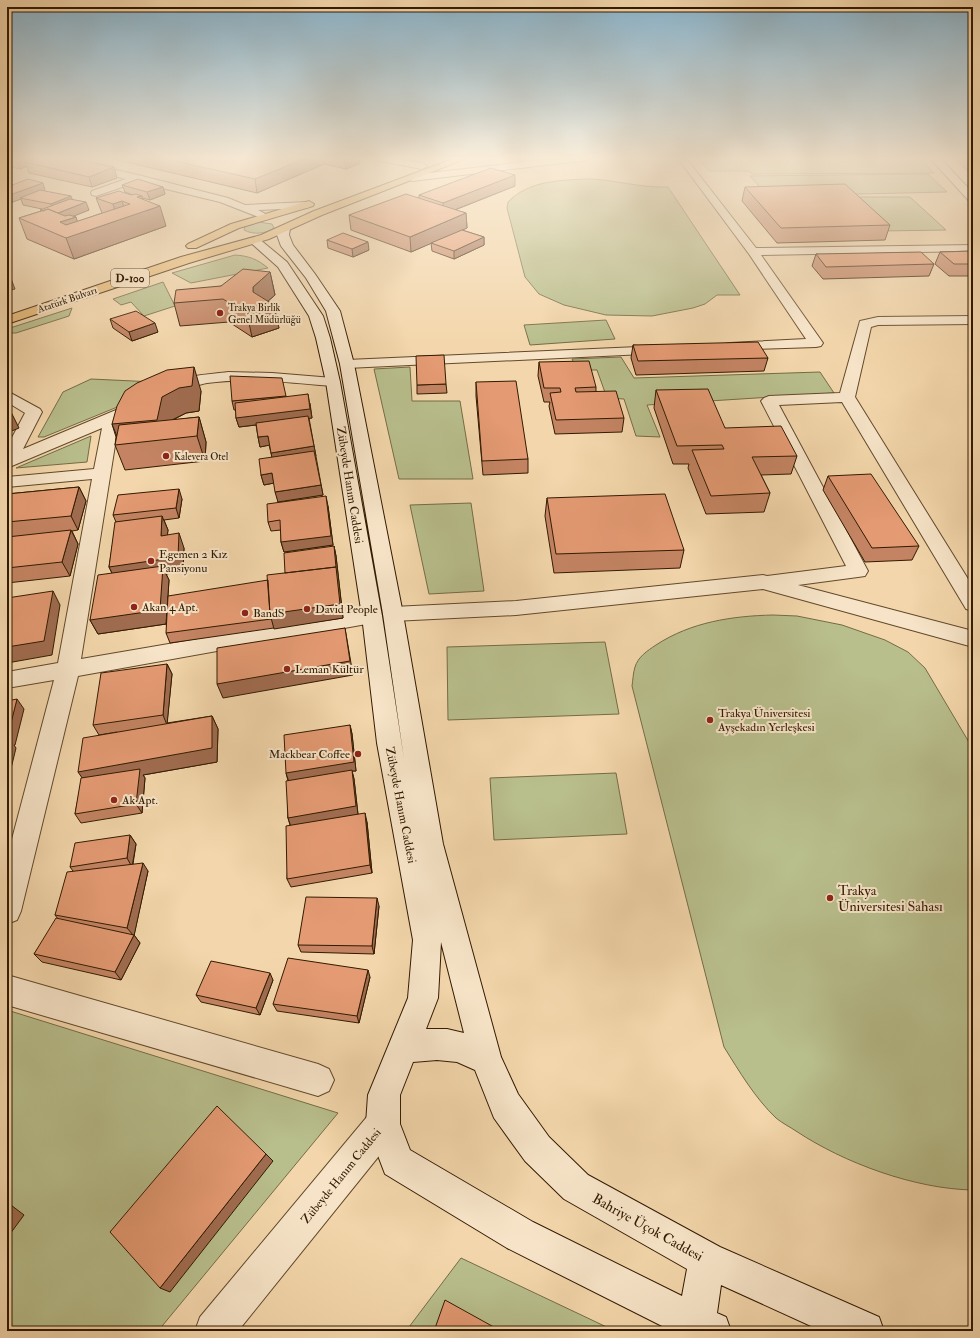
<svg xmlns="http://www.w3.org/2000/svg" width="980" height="1338" viewBox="0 0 980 1338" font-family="'IM FELL Double Pica',serif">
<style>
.green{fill:#b8be8c;stroke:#756c46}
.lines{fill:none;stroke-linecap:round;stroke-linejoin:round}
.street-casing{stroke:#62492b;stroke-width:2}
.secondary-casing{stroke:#321a00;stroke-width:2}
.primary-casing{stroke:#321a00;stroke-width:2}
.street{fill:#f7e4c8;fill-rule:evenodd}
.secondary{fill:#f7e4c8;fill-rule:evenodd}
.primary{fill:#eabb76;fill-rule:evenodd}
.wall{fill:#c48463;stroke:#321a00}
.shaded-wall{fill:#a06c50;stroke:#321a00}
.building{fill:#e49a73;stroke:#321a00}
.poi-dot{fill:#8f2418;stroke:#f7e4c8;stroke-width:1.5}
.labels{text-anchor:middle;stroke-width:4;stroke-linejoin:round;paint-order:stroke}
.far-street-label{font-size:10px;fill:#321a00;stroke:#f7e4c8}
.far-poi-label{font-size:10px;fill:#321a00;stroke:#f7e4c8;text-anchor:start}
.shield{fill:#f7e4c8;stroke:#6d573c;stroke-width:1}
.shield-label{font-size:11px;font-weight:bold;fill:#321a00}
.street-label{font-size:12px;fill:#321a00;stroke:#f7e4c8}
.poi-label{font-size:12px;fill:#321a00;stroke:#f7e4c8;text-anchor:start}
.near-poi-label{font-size:14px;fill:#321a00;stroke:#f7e4c8;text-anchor:start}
.near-street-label{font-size:14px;fill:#321a00;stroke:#f7e4c8}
</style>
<rect width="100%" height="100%" fill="#f3d6ab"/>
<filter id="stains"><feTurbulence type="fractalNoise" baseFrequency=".005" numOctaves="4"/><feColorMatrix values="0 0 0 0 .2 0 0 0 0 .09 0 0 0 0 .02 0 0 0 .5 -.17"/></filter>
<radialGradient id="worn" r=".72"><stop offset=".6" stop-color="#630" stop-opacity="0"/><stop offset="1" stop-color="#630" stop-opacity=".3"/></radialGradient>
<path class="green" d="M696 157H919L934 173 752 174 749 171H709Z
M928 174 947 192 768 196 750 176Z
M590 179C616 180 641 188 668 187L740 295H717L705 304 693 308 652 316 606 315 564 305 539 294 525 277 507 208 508 202C529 180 562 180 590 179Z
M849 197H910L946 230 880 231Z
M258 222 272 224 274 228C266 234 253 235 244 230L245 226Z
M235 255C249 256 257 259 268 268L191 283 172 273Z
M163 282 175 306 144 316 131 302 121 305 113 299Z
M72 308 69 316 16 333H7V329Z
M606 320 615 339 530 345 524 325Z
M621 357 634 378 820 372 834 393 647 405 660 437 636 436 624 399 607 398 597 370H577L572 359Z
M410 367 412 401H460L473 479H399L374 369Z
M91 379 176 383 44 437H38L63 392Z
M91 436 87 462 16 468Z
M471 503 484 591 429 594 410 505Z
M773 615 797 616 842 625 885 640 908 652 925 668 973 749V1190C915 1189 844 1163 796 1131 790 1127 782 1123 776 1118 755 1098 739 1071 724 1047L632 686C633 680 633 673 635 667 638 657 647 651 656 645 691 622 732 616 773 615Z
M605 642 619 714 448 720 447 647Z
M616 773 627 834 494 840 490 778Z
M7 1010 338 1113 158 1331H7Z
M461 1258 615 1331H406Z"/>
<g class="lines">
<defs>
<path id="street" d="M45 157H59L138 175 228 198 245 205 307 202 312 205 307 208 258 210 271 217 266 220 220 202 137 182 96 196 92 195 91 193 92 191 126 179 46 159Z
M370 157H387L422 163 427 166 422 169 375 160Z
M568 157H593L588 160 412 181 407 178 412 175Z
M677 157H685L756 248 973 245V251L761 255 823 343 821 346 816 347 725 350 723 347 725 344 730 343 806 339 749 254Z
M929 157H939L973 193V202L969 201Z
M973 316V324L878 325 871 327 855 397 973 587V611L966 609 842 402 779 405 868 571 865 576 858 577 798 585 973 631V647L763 589 516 615 393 621 386 619 383 614 386 609 393 607 516 601 763 575 767 576 846 566 761 401 764 398 769 396 840 393 860 321 878 317Z
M661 346 666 347 668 350 666 353 347 368 342 367 340 364 342 361 347 360Z
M228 372 272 373 333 378 338 379 340 382 338 385 333 386C292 383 248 377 207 383 194 385 178 395 166 392L163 389C172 376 213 374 228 372Z
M7 391 40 409 42 412 23 449 116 410H128L130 413 128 416 119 420 81 659 372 609 379 611 382 616 379 621 372 623 78 676 21 911 17 920 7 924V858L54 680 7 688V672L58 663 92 479 7 487V477L94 469 102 428 7 468V447L25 413 7 402Z
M7 975 318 1064 329 1069 334 1080 329 1091 318 1096 7 1005Z
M383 1107 395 1112 400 1124 395 1136 238 1331H195L200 1317 371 1112Z"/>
<path id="secondary" d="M284 225 290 228 289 235 293 245 315 274 340 311 354 364 403 614 443 844 501 1057 518 1094 549 1137 588 1175 720 1247 879 1317 884 1331H822L721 1285 717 1313 726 1317 731 1331H672L507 1248 385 1174 366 1124 368 1095 408 998 413 940 377 743 362 616 326 382 316 338 309 316 278 267 250 242 248 240 250 238H258L287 262 323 316 330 338 340 382 382 616 404 759 383 614 340 364 326 311 306 278 281 246 277 235 278 228ZM441 942 464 1033 447 1029H426L438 998ZM437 1060 457 1062 475 1070 494 1118 525 1161 564 1199 687 1269 682 1296 533 1222 410 1150 400 1124V1095L413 1062Z"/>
<path id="primary" d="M458 157H470L322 215 269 239 189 263 7 324V316L181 257 261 235 314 211Z
M309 201 314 204 313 206 239 228 196 248H188L186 246 188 244 231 224Z"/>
</defs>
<use href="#street" class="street-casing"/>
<use href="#secondary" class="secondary-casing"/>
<use href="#primary" class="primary-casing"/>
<use href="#street" class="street"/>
<use href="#secondary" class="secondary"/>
<use href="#primary" class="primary"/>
</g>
<path class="wall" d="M7 157 38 158 117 178 92 187 29 173 27 166 20 169 7 166Z
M105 157H359L360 163 346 169 324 164 257 193Z
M481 157H500L491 160 481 158Z
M506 157H531L521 161 506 158Z
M953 157H973V176Z
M122 185 163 187 165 194 150 200 142 198 143 199 166 226 74 259 27 239 19 218 41 211 40 210 42 209 23 205 21 199 7 204V187L45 190 44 191 72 199 89 210 73 216 76 217 77 222 102 213 96 198 133 195 125 192Z
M515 186 455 210 466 213 467 228 462 230 484 237V245L454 259 432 251 431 243 411 252 351 230 349 215 419 198V195Z
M745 187 890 225 885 240 777 243 742 201Z
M327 240 369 250 353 257 328 248Z
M973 251V276H949L935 264 940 252Z
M816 254 934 264 929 276 823 279 812 266Z
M270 272 275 295 268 301 279 328 252 337 229 322 180 326 174 303 221 286Z
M110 319 158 332 132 341 113 328Z
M633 345 768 358 764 371 636 375 631 358Z
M539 362 596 387V392L624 418 622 432 555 434 549 406 550 402H544L538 376Z
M476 382 528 459V473L483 475 476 396Z
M446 384 447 393 417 394V385Z
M656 390 725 428 797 456 791 474 761 475 770 493 764 512 706 514 688 468 689 464H673L654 408Z
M201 391 199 411 186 413 173 420 199 417 206 442 205 461 125 470 115 445 116 437 112 424Z
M286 396V397L310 403 312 418H309L323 495 278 502 274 483 264 485 261 475 272 457 269 445 260 447 258 437 256 425 239 427 236 418V410H234L232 401Z
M828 476 919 546 912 560 865 562 823 490Z
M79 487 86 501 78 530 72 531 78 544 70 576 7 583V494Z
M547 498 684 550 680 568 554 573 545 516Z
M182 499 179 518 164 520 168 530 167 535 184 548 183 571 166 574 169 580 166 624 98 634 90 620 112 573 109 567 116 522 113 515Z
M328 506 333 545 284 552 281 542V530L271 531 268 522Z
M334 546 336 556 343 618 170 643 166 633 268 580 285 573Z
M167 664 172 674 167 723 212 716 218 729 217 762 143 775 145 778 142 813 81 823 75 814 82 778 117 732 99 735 93 725Z
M350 725 352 734 356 771H352L354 779 358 814 367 822 372 873 291 887 287 879 290 825 288 818V781L286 773Z
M130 835 136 844 133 864 148 871 134 935 140 943 121 980 42 962 34 954 58 919 55 915 73 871 70 867Z
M379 906 374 954 301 952 298 945Z
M370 977 359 1023 277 1011 273 1004Z
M273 980 260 1015 201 1002 196 995Z"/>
<path class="shaded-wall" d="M20 157H37L39 162H25L27 166 20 169 16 158Z
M309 157H323L324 164 257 193 255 179Z
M344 157H359L360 163 346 169Z
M491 157H500L491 160Z
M521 157H531L521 161Z
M114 167 117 178 92 187 89 177Z
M515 175V186L444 214 443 203Z
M43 183 45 190 24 198H20L21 199 7 204V196Z
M163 187 165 194 150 200 147 192Z
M71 196 74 204 54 212 51 204Z
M142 196 146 211 160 206 166 226 74 259 60 222 76 217 81 233 118 220 113 204 122 201 127 217 137 197Z
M86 202 89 210 59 222 56 214Z
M466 213 467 228 411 252 410 237Z
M484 237V245L454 259V251Z
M368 242 369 250 353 257 352 249Z
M270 272 275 295 258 310 274 305 279 328 252 337 247 314 253 292V287Z
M10 276 15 289 7 291V277Z
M155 323 158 332 132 341 129 332Z
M194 367 201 391 199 411 186 413 170 421 120 444 112 424 162 397Z
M308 394 312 418 239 427 236 418Z
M10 410 19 428 7 433V412Z
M199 417 206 442 205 461 197 436Z
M268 436 270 445 260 447 258 437Z
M314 446 316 456 273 462 271 453Z
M272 473 274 483 264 485 261 475Z
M321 485 323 495 278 502 275 492Z
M79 487 86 501 78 530 71 516Z
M179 489 182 499 179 518 176 508Z
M326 496 328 506 333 545 284 552 281 542Z
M162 516 168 530 166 550 161 536Z
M71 530 78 544 70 576 62 562Z
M179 533 184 548 183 571 166 574 169 580 166 624 98 634 90 620 116 581 109 567Z
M334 546 336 556 343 618 274 629 270 614Z
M53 591 60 605 52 655 7 663V647Z
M345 628 353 675 223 698 217 684Z
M167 664 172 674 167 725 163 715Z
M17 699 24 709 15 745H14L16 748 7 785V736Z
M212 716 218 729 217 762 143 775 145 778 142 813 136 804 87 785 78 772Z
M350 725 352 734 356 771H352L354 779 358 815 291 827 288 818 289 782 286 773Z
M365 813 367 822 372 873 370 865Z
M130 835 136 844 132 867 127 858Z
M143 863 148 871 134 936 127 928Z
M377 898 379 906 374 954 372 946Z
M134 935 140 943 121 980 115 972Z
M368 970 370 977 359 1023 357 1016Z
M270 973 273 980 260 1015 256 1008Z
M266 1154 273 1161 170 1292 160 1288Z
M7 1202 24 1215 7 1238Z"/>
<path class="building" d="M8 157H20L16 158Z
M42 157H65L114 167 89 177 25 162Z
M157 157H309L255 179Z
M963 157H973V166Z
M491 168 515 175 443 203 419 195Z
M28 179 43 183 7 196V187Z
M138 179 163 187 147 192 122 185Z
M845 184 890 225 781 228 745 187Z
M40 190 71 196 51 204 20 198Z
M119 191 131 195 136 194 142 196 137 197 160 206 66 238 19 218 48 209 65 216 69 215 76 217 60 222 66 225 130 204 122 201 113 204 96 198Z
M406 194 466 213 410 237 349 215Z
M70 199 86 202 58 213 48 209 43 211 40 210Z
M462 230 484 237 454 251 431 243Z
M343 233 368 242 352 249 327 240Z
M973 251V264H954L940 252Z
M921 252 934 264 826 267 816 254Z
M243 269 270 272 253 287V292L274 305 247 314 223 299 174 303 176 290 221 286Z
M7 274 10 276 7 277Z
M136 311 155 323 129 332 110 319Z
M758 342 768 358 638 361 633 345Z
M444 355 446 384 417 385 416 356Z
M589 361 596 387 575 388 576 392 616 391 624 418 556 420 550 393 561 392 560 388H544L539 362Z
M194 367 192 386 179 388 162 397 157 420 112 424 117 406 125 391 137 383 167 370Z
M230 376 282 378 286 396 232 401Z
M516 381 528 459 482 461 476 382Z
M708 389 725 428 781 426 797 456 752 457 770 493 711 496 692 450 724 449 722 445 677 446 656 390Z
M308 394 310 409 236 418 235 403Z
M7 408 10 410 7 412Z
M308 416 314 446 271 453 268 436 258 437 256 423Z
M199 417 197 436 115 445 119 425Z
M314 451 321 485 275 492 272 473 261 475 259 459Z
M871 474 919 546 872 548 828 476Z
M79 487 71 516 7 522V494Z
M179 489 176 508 113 515 118 495Z
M665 494 684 550 556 554 547 498Z
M326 496 331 536 281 542 280 520 268 522 267 504Z
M162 516 161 536 179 533 178 557 109 567 115 522Z
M71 530 62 562 7 568V537Z
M334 546 336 567 285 573 284 553Z
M163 566 160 610 90 620 98 575Z
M336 567 340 604 270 614 267 575Z
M268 580 270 614 271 619 166 633 168 596Z
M53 591 44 641 7 647V598Z
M345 628 350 661 217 684V648Z
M167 664 163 715 93 725 101 673Z
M17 699 8 735 7 736V701Z
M212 716V748L78 772 83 738Z
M350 725 354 762 286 773 284 735Z
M7 739H9L7 748Z
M140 769 136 804 75 814 81 778Z
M352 770 356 806 288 818 286 781Z
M365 813 370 865 287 879 286 826Z
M130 835 127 858 70 867 75 843Z
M143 863 127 928 55 915 67 872Z
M306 897 377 898 372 946 298 945Z
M56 918 134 935 115 972 34 954Z
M288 958 368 970 357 1016 273 1004Z
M211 961 270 973 256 1008 196 995Z
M217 1106 266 1154 160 1288 110 1232Z
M445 1300 501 1331H434Z"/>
<linearGradient id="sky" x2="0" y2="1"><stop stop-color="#89b6d0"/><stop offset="0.46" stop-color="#faedd9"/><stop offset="1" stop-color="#faedd9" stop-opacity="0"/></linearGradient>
<rect width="980" height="344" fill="url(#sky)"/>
<g class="poi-dot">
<circle cx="220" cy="313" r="4"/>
<circle cx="166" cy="456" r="4"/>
<circle cx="151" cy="561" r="4"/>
<circle cx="134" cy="607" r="4"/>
<circle cx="307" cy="609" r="4"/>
<circle cx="245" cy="613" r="4"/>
<circle cx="287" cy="669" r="4"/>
<circle cx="710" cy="720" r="4"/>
<circle cx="358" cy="754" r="4"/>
<circle cx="114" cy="800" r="4"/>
<circle cx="830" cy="898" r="4"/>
</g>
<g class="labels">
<g class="far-street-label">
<text transform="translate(67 299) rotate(-19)" y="4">Atatürk Bulvarı</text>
</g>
<g class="far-poi-label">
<text x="228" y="311">Trakya Birlik<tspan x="228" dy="12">Genel Müdürlüğü</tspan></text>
<text x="174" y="460">Kalevera Otel</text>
</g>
<rect class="shield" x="111" y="269" width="38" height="18" rx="3"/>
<g class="shield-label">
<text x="130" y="282">D-100</text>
</g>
<g class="street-label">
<text transform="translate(350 485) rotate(81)" y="4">Zübeyde Hanım Caddesi</text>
<text transform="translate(401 805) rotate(79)" y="4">Zübeyde Hanım Caddesi</text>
<text transform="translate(341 1176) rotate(-51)" y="4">Zübeyde Hanım Caddesi</text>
</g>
<g class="poi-label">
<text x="159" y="558">Egemen 2 Kız<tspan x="159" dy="14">Pansiyonu</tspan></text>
<text x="142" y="611">Akan 4 Apt.</text>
<text x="315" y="613">David People</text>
<text x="253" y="617">BandS</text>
<text x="295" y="673">Leman Kültür</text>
<text x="718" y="717">Trakya Üniversitesi<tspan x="718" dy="14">Ayşekadın Yerleşkesi</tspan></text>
<text x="350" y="758" text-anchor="end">Mackbear Coffee</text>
<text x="122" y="804">Ak Apt.</text>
</g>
<g class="near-poi-label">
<text x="838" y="895">Trakya<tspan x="838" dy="16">Üniversitesi Sahası</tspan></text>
</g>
<g class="near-street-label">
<text transform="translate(648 1227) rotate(29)" y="5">Bahriye Üçok Caddesi</text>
</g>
</g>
<rect width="980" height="1338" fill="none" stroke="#f3d6ab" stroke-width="24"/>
<rect x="8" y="8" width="964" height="1322" fill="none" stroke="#321a00" stroke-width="2"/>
<rect x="12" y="12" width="956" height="1314" fill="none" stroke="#321a00"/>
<rect width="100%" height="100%" filter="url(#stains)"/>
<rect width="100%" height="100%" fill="url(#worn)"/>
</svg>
